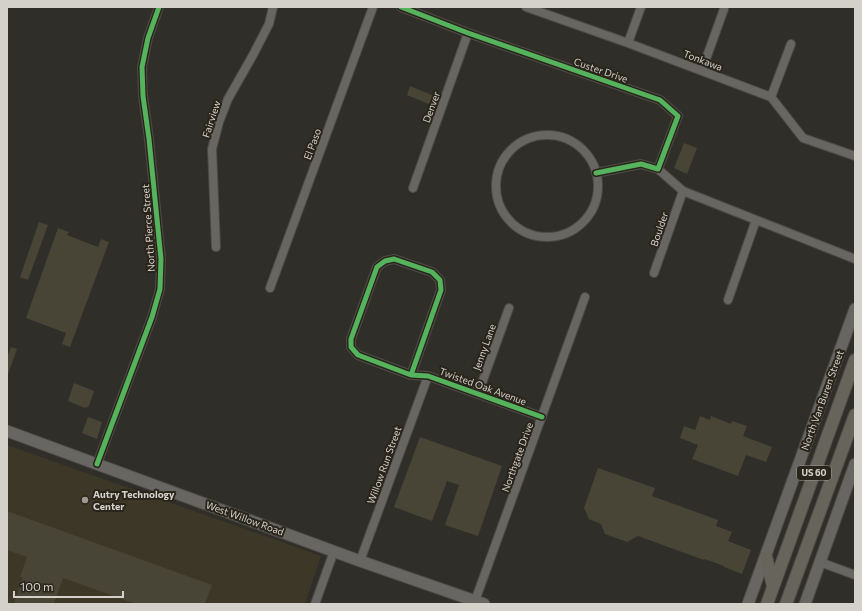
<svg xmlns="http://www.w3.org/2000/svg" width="862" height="611" viewBox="0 0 862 611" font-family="Commissioner,sans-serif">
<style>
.built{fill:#3d3727}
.building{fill:#484537}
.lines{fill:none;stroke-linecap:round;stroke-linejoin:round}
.street-casing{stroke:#4d4a46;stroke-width:10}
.secondary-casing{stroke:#4d4a46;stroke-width:13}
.primary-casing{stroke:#4d4a46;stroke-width:14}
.street{stroke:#676662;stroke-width:8}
.secondary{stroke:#676662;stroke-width:11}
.primary{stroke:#66645b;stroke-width:12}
.cycleway-casing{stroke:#29251b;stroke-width:8}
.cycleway{stroke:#56b35d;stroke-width:5}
.poi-dot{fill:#9b9892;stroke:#29251b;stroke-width:1.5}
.labels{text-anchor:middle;stroke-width:4;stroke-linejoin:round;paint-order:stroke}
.shield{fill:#29251b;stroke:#a19d96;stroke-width:1}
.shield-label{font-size:9px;font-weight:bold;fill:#d4d1cb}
.street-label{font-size:10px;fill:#d4d1cb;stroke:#29251b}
.poi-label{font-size:10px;font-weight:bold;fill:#d4d1cb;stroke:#29251b;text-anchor:start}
</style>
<rect width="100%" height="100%" fill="#302e28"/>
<path class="built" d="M7 445 321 556 305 604H7Z"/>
<path class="building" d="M410 86 434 96 431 105 407 95Z
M684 143 697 148 687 174 674 168Z
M39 222 48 225 28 280 20 277Z
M58 228 69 232 67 235 98 247 101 239 109 242 70 347 62 344 66 333 26 318Z
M11 347 17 349 8 374 7 358Z
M74 383 94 391 89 406 85 408 68 401Z
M700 416 710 420 711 416 731 424 732 421 747 426 743 436 772 447 766 462 746 455 738 476 692 459 698 445 680 438 684 426 695 430Z
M88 417 102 422 97 439 82 433Z
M420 437 502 466 478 536 445 525 459 485 447 481 432 521 394 507Z
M598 468 655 488 652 496 718 520 716 526 732 532 728 541 751 550 742 574 724 567V566L704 559V560L638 536 627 542 605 534 601 524 589 519 584 508Z
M7 511 212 585 205 604H136L63 578 54 604H14L23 578 20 577 27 557 7 550Z"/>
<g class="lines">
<defs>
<path id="street" d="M401 7 468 33 660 100 678 116 658 169 641 164 596 173
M526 7 628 43 771 97 803 138 855 156
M628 43 641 7
M702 70 724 9
M771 97 791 44
M496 186a51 51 0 1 1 102 0a51 51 0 1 1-102 0Z
M658 169 683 191 855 259
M413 188 468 33
M216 247 212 149 219 122 228 99 253 55 269 24 273 7
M654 273 683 191
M270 288 373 7
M728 300 756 220
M411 375 441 290 440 280 432 272 394 259 385 261 377 267 351 339V347L358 355 411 375 428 376 542 417
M478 394 509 308
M97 464 152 317 160 289 161 259 149 139 143 96 142 67 148 38 159 7
M360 561 428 376
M820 562 855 575
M475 601 585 297
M315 604 334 551"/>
<path id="secondary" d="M7 431 360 561 484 604
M748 604 855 309
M805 604 855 464"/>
<path id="primary" d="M766 557 773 586
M767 604 855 360
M786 604 855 415"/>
</defs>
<use href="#street" class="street-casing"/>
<use href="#secondary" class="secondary-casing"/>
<use href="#primary" class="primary-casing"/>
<use href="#street" class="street"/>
<use href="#secondary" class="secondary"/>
<use href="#primary" class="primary"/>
<defs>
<path id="cycleway" d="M401 7 468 33 660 100 678 116 658 169 641 164 596 173
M411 375 441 290 440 280 432 272 394 259 385 261 377 267 351 339V347L358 355 411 375 428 376 542 417
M97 464 152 317 160 289 161 259 149 139 143 96 142 67 148 38 159 7"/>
</defs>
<use href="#cycleway" class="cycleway-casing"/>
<use href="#cycleway" class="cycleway"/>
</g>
<circle class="poi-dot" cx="85" cy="500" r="4"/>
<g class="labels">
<rect class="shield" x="797" y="466" width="34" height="14" rx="3"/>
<g class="shield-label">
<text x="814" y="476">US 60</text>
</g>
<g class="street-label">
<text transform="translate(703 60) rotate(21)" y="4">Tonkawa</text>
<text transform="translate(601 70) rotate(19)" y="4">Custer Drive</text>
<text transform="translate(431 107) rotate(-70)" y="4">Denver</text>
<text transform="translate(211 119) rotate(-72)" y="4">Fairview</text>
<text transform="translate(312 144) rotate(-70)" y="4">El Paso</text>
<text transform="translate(148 228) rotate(-94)" y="4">North Pierce Street</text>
<text transform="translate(659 229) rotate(-71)" y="4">Boulder</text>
<text transform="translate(484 347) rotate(-70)" y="4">Jenny Lane</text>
<text transform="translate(483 386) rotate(20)" y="4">Twisted Oak Avenue</text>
<text transform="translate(822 400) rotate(-70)" y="4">North Van Buren Street</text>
<text transform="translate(517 457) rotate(-70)" y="4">Northgate Drive</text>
<text transform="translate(384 465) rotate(-70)" y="4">Willow Run Street</text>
<text transform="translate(245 518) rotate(20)" y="4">West Willow Road</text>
</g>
<g class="poi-label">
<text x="93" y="498">Autry Technology<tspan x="93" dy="12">Center</tspan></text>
</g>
</g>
<rect width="862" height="611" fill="none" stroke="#d4d1cb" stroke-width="16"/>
<path d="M14 591v6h109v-6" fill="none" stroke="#d4d1cb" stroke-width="2"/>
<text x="20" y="591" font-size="12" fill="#d4d1cb" stroke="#29251b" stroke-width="3" paint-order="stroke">100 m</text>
</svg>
